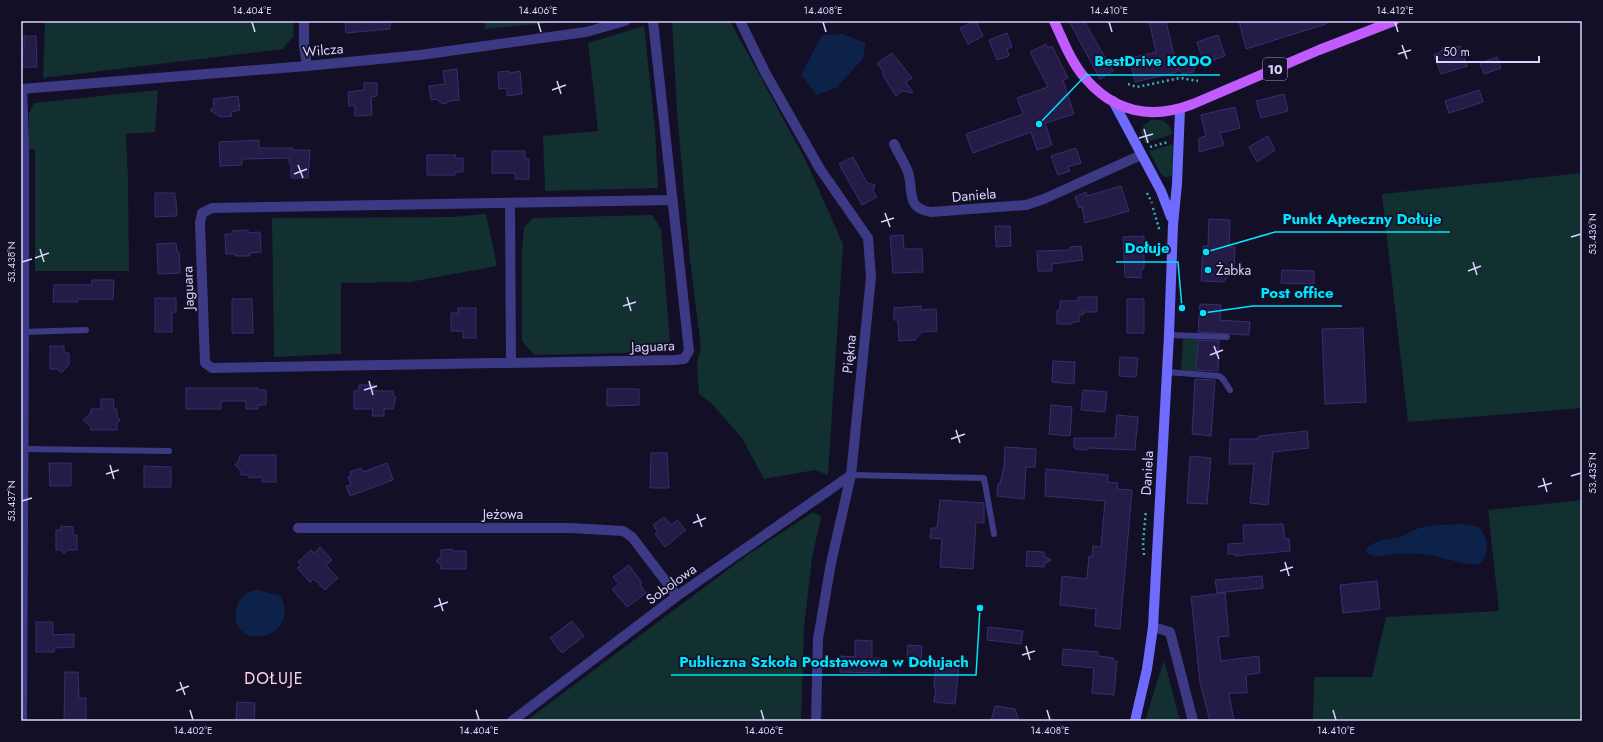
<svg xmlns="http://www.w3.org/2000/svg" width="1603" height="742" viewBox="0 0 1603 742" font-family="Jost,sans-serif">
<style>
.green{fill:#12302f}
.water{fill:#0c2248}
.building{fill:#241b47;stroke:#3b2d73}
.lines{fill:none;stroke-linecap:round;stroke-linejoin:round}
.path{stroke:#2fb8b0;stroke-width:2.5;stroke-dasharray:2 3;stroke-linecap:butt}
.lane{stroke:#3d3a85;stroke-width:6}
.street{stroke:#3d3a85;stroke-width:10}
.secondary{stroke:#6f6bff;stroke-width:10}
.primary{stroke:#c25bff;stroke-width:10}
.ticks{fill:none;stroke:#d9d4ff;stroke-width:1.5}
.poi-dot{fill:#00e5ff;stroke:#130f26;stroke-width:1.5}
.labels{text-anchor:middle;stroke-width:3.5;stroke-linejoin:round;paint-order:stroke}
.shield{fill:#130f26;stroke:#9e99be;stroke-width:1}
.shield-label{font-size:13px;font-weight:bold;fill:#d9d4ff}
.street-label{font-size:14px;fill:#d9d4ff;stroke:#130f26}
.poi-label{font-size:14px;fill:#d9d4ff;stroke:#130f26;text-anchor:start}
.quarter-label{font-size:16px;letter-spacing:1px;fill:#ffd6f0;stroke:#130f26}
.leader{fill:none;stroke:#00e5ff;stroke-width:1.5}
.callout-dot{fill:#00e5ff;stroke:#130f26;stroke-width:1.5}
.callout-label{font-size:15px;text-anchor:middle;font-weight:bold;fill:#00e5ff;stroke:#130f26;stroke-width:3.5;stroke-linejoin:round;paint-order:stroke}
.neatline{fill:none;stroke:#d9d4ff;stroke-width:1.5}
.ticks-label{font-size:10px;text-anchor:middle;fill:#d9d4ff}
</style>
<rect width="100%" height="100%" fill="#130f26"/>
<path class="green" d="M45 21H294L293 36 283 49 43 78Z
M485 21H567L485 29Z
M672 21H730L805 159 843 244 828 475 815 470 764 479 742 438 711 403 699 394 697 364 701 347 690 260 677 111Z
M644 26 655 128 658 188 545 191 543 136 598 131 588 43Z
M158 90 155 132 126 134 128 179 129 271H35V149H29V113L34 103Z
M1151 120C1164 119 1169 123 1173 134L1145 143 1141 132 1144 125Z
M1173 144 1172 175 1167 178 1161 174 1149 151Z
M1582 173V408L1408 422 1382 194Z
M486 214 497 266 410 282 341 283V354L274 357 272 218 453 217Z
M652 215 661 229 670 342 661 352 534 355 522 341V252L524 227 533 218Z
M1183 339H1198L1196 371 1181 370Z
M1582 500V721H1313L1314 677H1372L1386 617 1499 611 1488 510Z
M813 512 821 517 812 558 804 628 801 721H526L746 556Z
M1164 660 1180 721H1145Z"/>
<path class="water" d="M842 34 866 43 863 59 836 88 817 95 801 75 822 35Z
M1461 524 1479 527C1485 535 1489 542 1486 553 1485 557 1482 563 1477 564 1465 566 1437 555 1422 554 1413 554 1404 553 1395 554 1385 555 1377 558 1368 554L1366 549C1381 537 1384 541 1400 537 1405 535 1410 532 1414 530 1429 524 1445 525 1461 524Z
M257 590 281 596C302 642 225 653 237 607 239 597 247 591 257 590Z"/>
<path class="building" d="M345 21H390V29L346 33Z
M976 21 983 36 968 44 960 28Z
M1069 21H1084L1113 71 1100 79Z
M1149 21H1166L1176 64 1199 59 1193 72 1183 74 1177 69V72L1135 82 1130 58 1156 52Z
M1239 21H1326V24L1246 49Z
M1007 33 1012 47 1007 49 1009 56 997 60 989 40Z
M1218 35 1225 56 1204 63 1197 42Z
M24 36H36L37 67H22L21 49H24Z
M1046 44 1048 48 1052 46 1068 78 1063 80 1074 114 1045 123 1052 145 1037 150 1031 132 973 153 966 134 1023 114 1017 98 1048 87 1030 52Z
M1449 46 1453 48 1460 46 1467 66 1441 74 1434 55 1439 53 1443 48Z
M892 53 912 78 906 82 913 93 902 91 896 96 882 74 884 73 877 63Z
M1497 57 1501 68 1484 74 1480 63Z
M457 69 459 100 449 101 447 103 443 104 436 99 431 100 429 86 445 84 443 71Z
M509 71 510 73 520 71 522 94 507 96V88L499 89 498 72Z
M364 83H377V96L371 97 372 115 355 116V106H349L348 92 364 90Z
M1479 90 1483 102 1449 113 1445 101Z
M1284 94 1288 111 1261 118 1256 101Z
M238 96 240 110 231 112 232 116 220 117 210 110 214 107 213 99Z
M1235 107 1240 128 1220 133 1224 145 1199 152V138L1206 136 1201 115Z
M1268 136 1275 150 1257 162 1249 147Z
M259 140V148H293V150H310L308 178H291V163H289V158L242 159V165L220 166 219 142Z
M1076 148 1081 163 1068 167 1070 171 1058 175 1051 156Z
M492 151H525V159H529V179H515V173H492Z
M427 155H456L455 158H463V172H455V175H427Z
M853 157 867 183 875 185 873 191 877 197 862 205 839 164Z
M1121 186 1129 211 1085 223 1082 207 1079 208 1075 197 1086 192 1087 196Z
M155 193H175V200H176L177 216 155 217Z
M1209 219 1230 220 1229 247H1235L1234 271 1223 282 1201 281 1203 246H1208Z
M995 226H1010L1011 246 996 247Z
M248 230V233L260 232 261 252 250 253V256H235V254H226L225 234H232V231Z
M903 235 904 249H922L923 272 893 273 890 236Z
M1144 236V269H1141V278L1125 277 1123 237Z
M176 243 177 252H179L180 273 158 274 157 244Z
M1081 246 1083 260 1052 264V271H1038L1037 251 1070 250V247Z
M1282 270 1314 271V284L1281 283Z
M92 280H114L113 299H78V302H53L54 285H92Z
M1078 297H1097V312H1084L1083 315H1079V322H1072V324H1057V310H1060V301H1078Z
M155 298H176V312H172V332H155Z
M232 299H252L253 333H232Z
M1127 299H1144V333H1127Z
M1200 304 1221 305 1220 320 1250 322 1249 335 1198 332Z
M921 306V310L936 309 937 331 922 332 915 340 899 341 898 320H894V308Z
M458 308H476V338H463V331H451V313H458Z
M1363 328 1366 402 1325 404 1322 329Z
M1198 340 1219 341 1218 371 1196 370Z
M50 346H64V353H69V365L61 373 57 369H50Z
M1120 357 1138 358 1136 377 1119 376Z
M1053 361 1075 362 1074 384 1052 382Z
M1195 379 1215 380 1211 436 1192 434Z
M359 385H374V391H393V395L396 397 393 409H384V416H372L373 409H354V391H359Z
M186 388H258V390H266V405H258V409H246V401H221V409H186Z
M607 389H639V405L607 406Z
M1083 390 1107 392 1105 412 1081 410Z
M101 399H113L114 409H117V416L120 420 117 423V430H91V427L83 420 91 413V409H101Z
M1051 405 1072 407 1070 436 1049 434Z
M1117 415 1138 417 1135 450 1088 448V450L1076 449V448H1074V438H1115Z
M1307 431 1309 448 1273 452 1268 505 1250 503 1254 464H1229L1230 439H1259V436Z
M1005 447 1036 449 1035 467H1026L1024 499 997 496 998 484H1000L1004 466Z
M651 453H667L669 488H650Z
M240 455H276V482H262V477L249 478V475H241V471L235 465 239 460Z
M1190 456 1211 458 1207 504 1187 503Z
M49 463H71V486H50Z
M387 463 393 480 350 496 346 486 351 485 348 477 351 476 350 472 361 468 363 472Z
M144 466 171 467V487H144Z
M1046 469 1108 475 1107 482 1118 483 1117 489 1132 490 1120 629 1095 626 1096 609 1060 605 1062 576 1087 579 1089 556 1092 557 1093 546 1101 547 1105 501 1045 496Z
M940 500 984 503V523L976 522 973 569 940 567 942 539 930 538 931 528H937Z
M664 517 671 525 677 520 686 530 665 547 655 534 658 532 653 525Z
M1283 524 1285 539H1289L1290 551 1235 556 1234 554H1228V544L1244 543 1243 525Z
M61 526 73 527V535H77V550H68L64 554 61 550H56V530H61Z
M320 547 332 560 326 565 338 578 325 590 314 579 310 582 297 568 301 565 298 562 311 550 314 553Z
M452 549V551H466V569H441V565L436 561 441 557V550Z
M1027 551 1044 552V556L1051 560 1044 564V567L1026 566Z
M629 565 642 583 640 585 646 593 627 607 612 589 619 584 613 577Z
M1262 576 1263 588 1217 593 1215 580Z
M1377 581 1380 609 1343 613 1340 585Z
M1225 593 1229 636 1218 637 1221 661 1259 656 1260 673 1246 675 1247 693H1229L1234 721H1210L1200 682 1191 597Z
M572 621 584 636 562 653 550 638Z
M36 622H53V635L74 634V647L54 648V652H36Z
M988 627 1023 631 1021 644 987 640Z
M855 640 872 641V658H880V673L840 672V656L855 657Z
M908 645 922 646 921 659 907 658Z
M1063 649 1098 652V656L1114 658 1113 661H1117L1114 695 1092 693 1094 668 1062 665Z
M936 663 959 665 955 704 934 702 936 687H934Z
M65 672H78L79 698H86V721H64Z
M237 702 255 703 254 721H236Z
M995 706 1015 709 1019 721H991Z"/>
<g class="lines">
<path class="path" d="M1128 84 1137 87 1180 78 1198 81
M1150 147 1168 142
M1147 193 1152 203
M1153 208 1160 232
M1144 555 1143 543 1146 510"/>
<path class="lane" d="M24 332 86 330
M1169 335 1227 337
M1167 372 1219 376 1223 379 1230 390
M24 449 169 451
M851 475 984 478 994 534"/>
<path class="street" d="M304 21V45L307 66
M653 21 689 351 684 359 675 360 212 368 205 363 200 223 202 213 212 208 673 200
M740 21 766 74 820 169 868 238 871 277 851 475 831 563 818 639 816 721
M21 89 307 66 420 55 586 32 625 21
M894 144C898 153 904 162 908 172 914 191 905 208 931 212L1026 205 1044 199 1141 155
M510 203 511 363
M298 528H570L623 531 632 537 677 596
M1153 627 1170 632 1193 721
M22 721 24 332V142L22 89
M512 721 677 596 851 475"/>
<path class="secondary" d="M1113 101 1161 191 1171 217
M1135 721 1147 669 1153 627 1169 335 1173 225 1177 184 1180 109"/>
<path class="primary" d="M1054 21C1063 40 1071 62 1085 78 1115 113 1151 120 1193 104L1319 50 1394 21"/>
</g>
<path class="ticks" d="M252 22 255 32M538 22 541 32M823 22 826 32M1109 22 1112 32M1395 22 1398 32M1402 45 1407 59M1398 54 1411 50M557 81 561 94M552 90 566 85M1144 129 1148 143M1139 138 1153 134M298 165 303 178M294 174 307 169M885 213 890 227M881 222 894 218M1571 237 1581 234M40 249 44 262M35 258 49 253M22 262 32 259M1473 262 1477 275M1468 271 1481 266M627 297 631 311M623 306 636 302M1214 346 1219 359M1210 355 1223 350M369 381 373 395M364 390 377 386M956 430 960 443M951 439 965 434M110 465 114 479M106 474 119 470M1571 476 1581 473M1543 478 1547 492M1538 487 1552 483M22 501 32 498M697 514 702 527M693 523 706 518M1285 562 1289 576M1280 571 1293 567M439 598 443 611M434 607 448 602M1026 646 1030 660M1022 655 1035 651M180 682 185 695M176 691 189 686M190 710 193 720M476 710 479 720M761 710 764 720M1047 710 1050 720M1333 710 1336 720"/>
<circle class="poi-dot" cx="1208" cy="270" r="4"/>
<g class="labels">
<rect class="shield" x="1263" y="58" width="24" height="22" rx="3"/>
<g class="shield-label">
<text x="1275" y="74">10</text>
</g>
<g class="street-label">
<text transform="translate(323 50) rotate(-5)" y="5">Wilcza</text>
<text transform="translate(974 195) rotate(-5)" y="5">Daniela</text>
<text transform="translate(188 288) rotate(-92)" y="5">Jaguara</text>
<text transform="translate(653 346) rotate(-2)" y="5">Jaguara</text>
<text transform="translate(849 354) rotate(-84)" y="5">Piękna</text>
<text transform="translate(1147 473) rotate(-87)" y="5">Daniela</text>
<text x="503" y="519">Jeżowa</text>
<text transform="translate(671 584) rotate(-36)" y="5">Sobolowa</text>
</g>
<g class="poi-label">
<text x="1216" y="275">Żabka</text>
</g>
<g class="quarter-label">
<text x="274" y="684">DOŁUJE</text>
</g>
</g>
<path class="leader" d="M1039 124L1086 75H1220M1206 252L1275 232H1450M1182 308L1178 262H1116M1203 313L1253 306H1342M980 608L976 675H671"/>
<g class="callout-dot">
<circle cx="1039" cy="124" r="4"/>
<circle cx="1206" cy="252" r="4"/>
<circle cx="1182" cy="308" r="4"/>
<circle cx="1203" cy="313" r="4"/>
<circle cx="980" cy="608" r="4"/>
</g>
<g class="callout-label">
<text x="1153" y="66">BestDrive KODO</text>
<text x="1362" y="224">Punkt Apteczny Dołuje</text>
<text x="1147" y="253">Dołuje</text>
<text x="1297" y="298">Post office</text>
<text x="824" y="667">Publiczna Szkoła Podstawowa w Dołujach</text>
</g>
<rect width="1603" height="742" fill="none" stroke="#130f26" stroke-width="44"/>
<path d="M1437 56v6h102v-6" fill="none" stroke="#d9d4ff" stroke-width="2"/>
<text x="1443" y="56" font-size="12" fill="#d9d4ff" stroke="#130f26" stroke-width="3" paint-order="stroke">50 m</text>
<rect x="22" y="22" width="1559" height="698" class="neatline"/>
<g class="ticks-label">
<text x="252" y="14">14.404°E</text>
<text x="538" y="14">14.406°E</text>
<text x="823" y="14">14.408°E</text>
<text x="1109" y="14">14.410°E</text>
<text x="1395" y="14">14.412°E</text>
<text transform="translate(1592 234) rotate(-90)" y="4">53.436°N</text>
<text transform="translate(11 262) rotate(-90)" y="4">53.438°N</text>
<text transform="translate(1592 473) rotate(-90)" y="4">53.435°N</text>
<text transform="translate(11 501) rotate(-90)" y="4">53.437°N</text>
<text x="193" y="734">14.402°E</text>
<text x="479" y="734">14.404°E</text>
<text x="764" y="734">14.406°E</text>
<text x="1050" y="734">14.408°E</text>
<text x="1336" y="734">14.410°E</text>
</g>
</svg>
